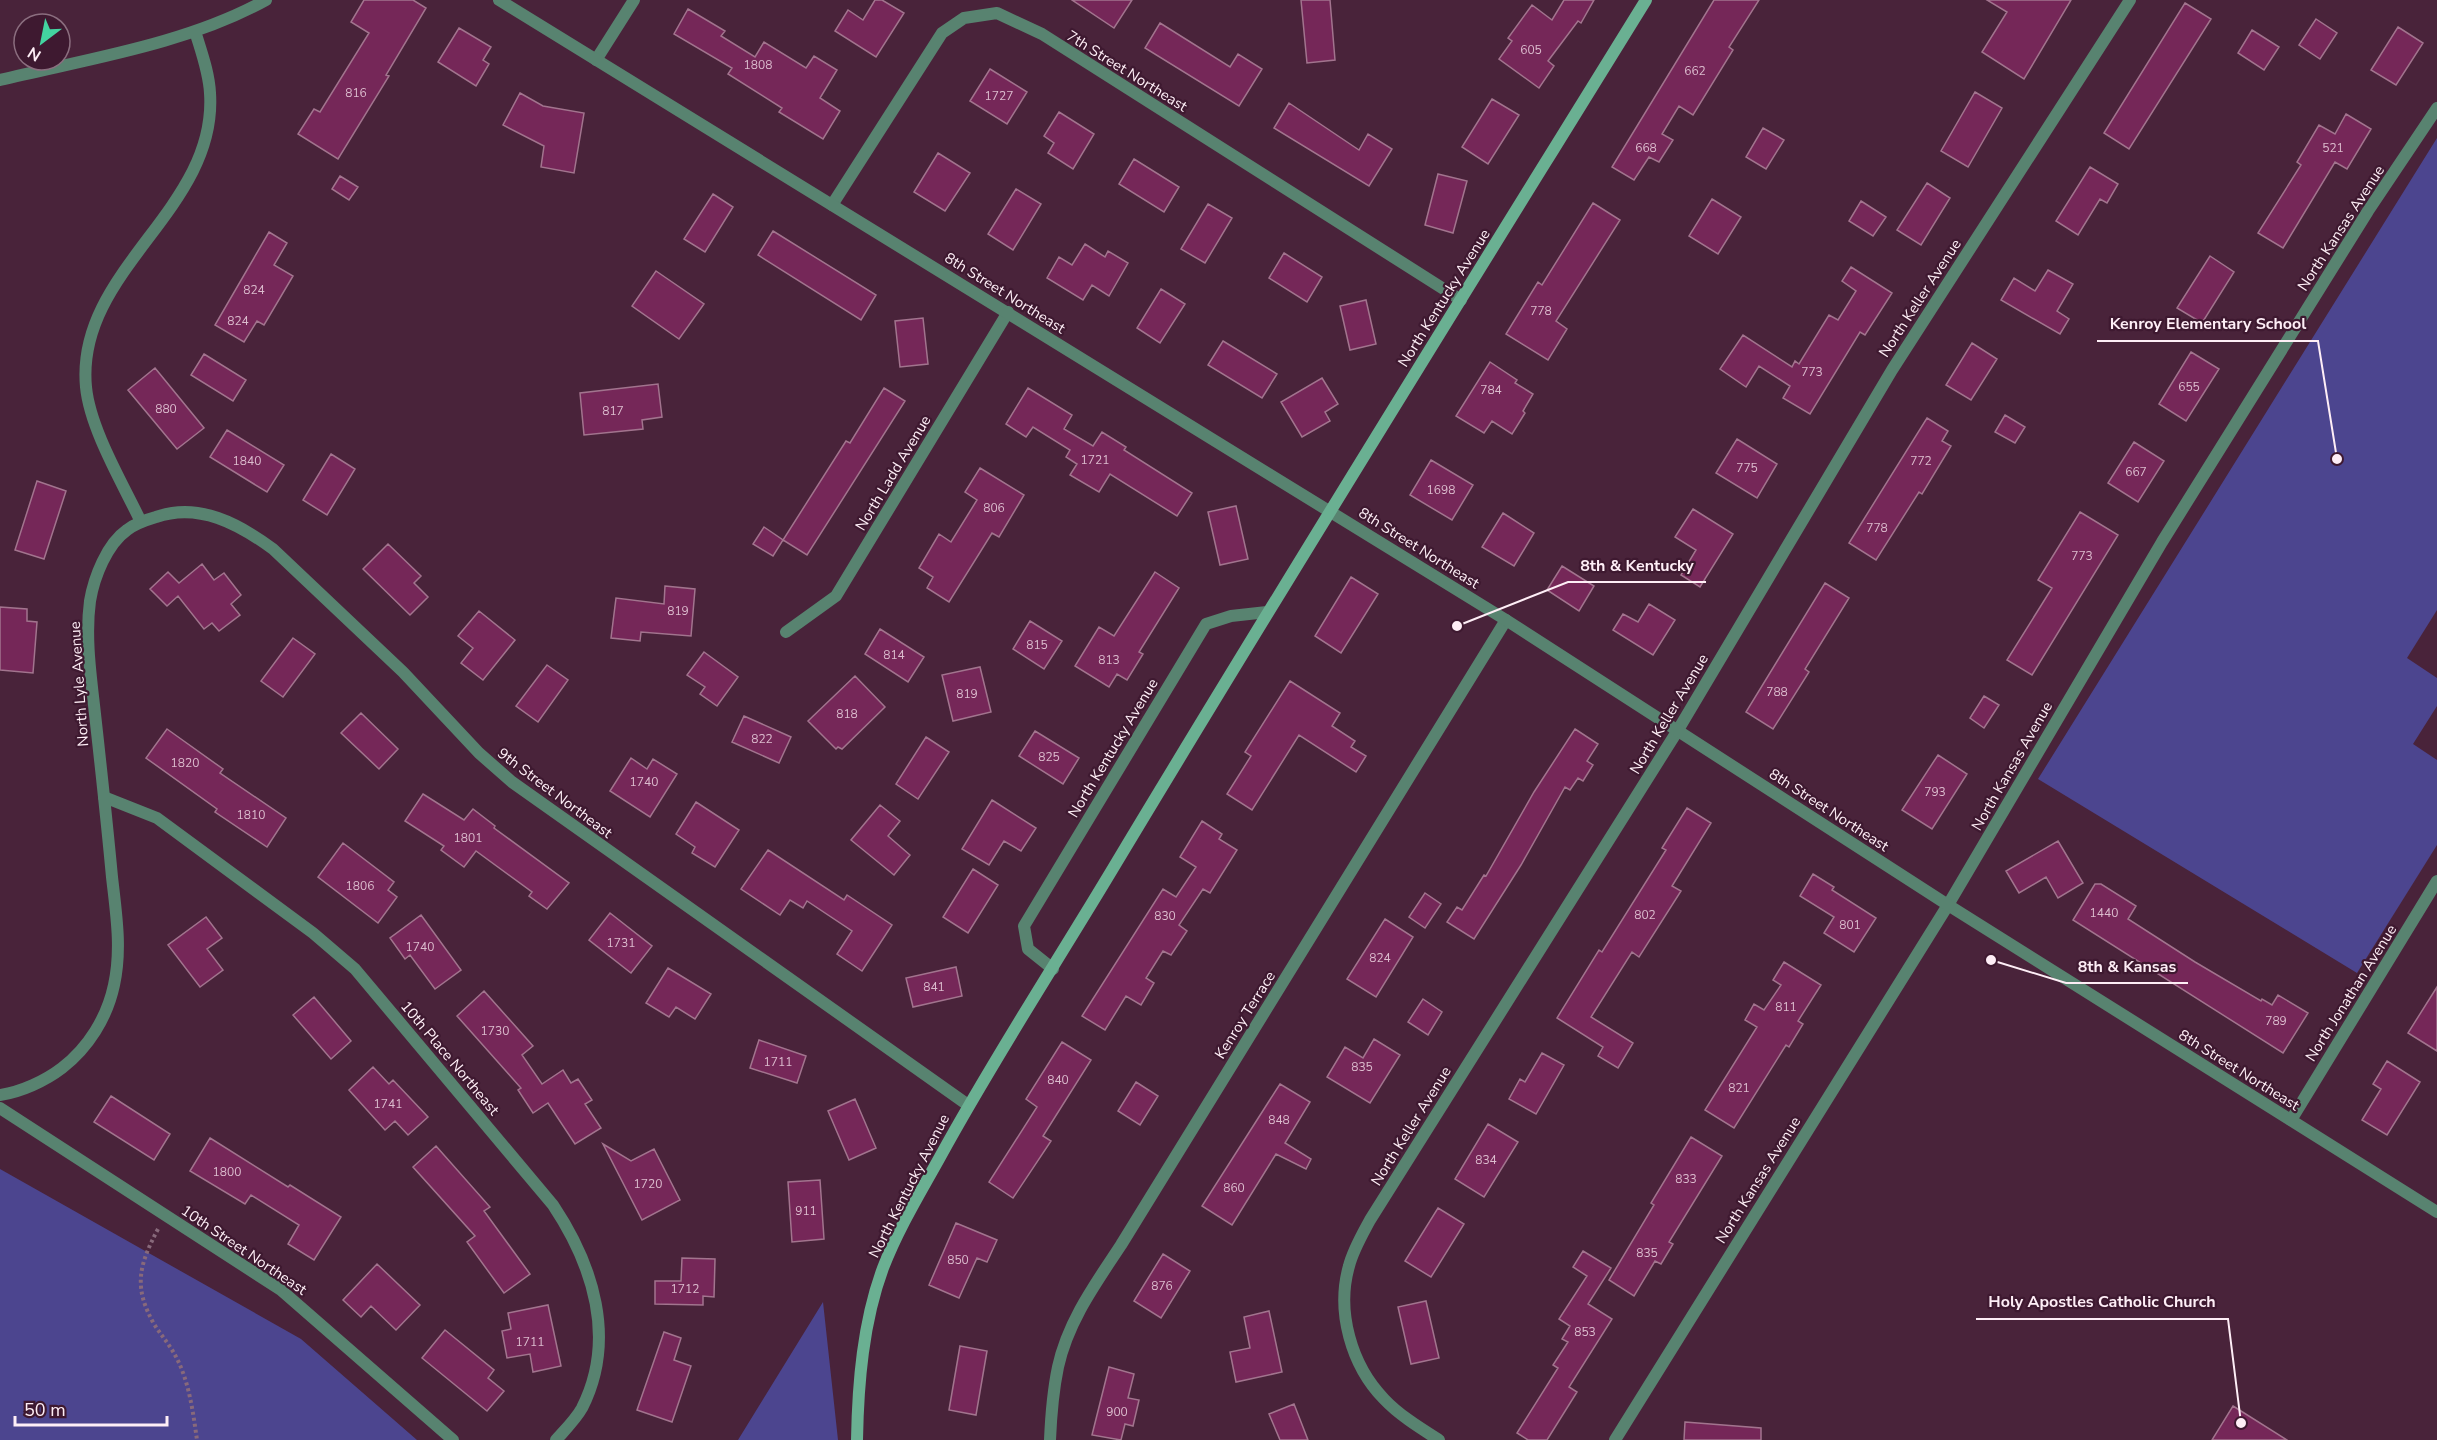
<svg xmlns="http://www.w3.org/2000/svg" width="2437" height="1440" viewBox="0 0 2437 1440" font-family="'Nunito Sans',sans-serif">
<style>
.green{fill:#4c458f}
.building{fill:#752758;stroke:#a2748e;stroke-width:1.5}
.lines{fill:none;stroke-linecap:round;stroke-linejoin:round}
.path{stroke:#88697b;stroke-width:4;stroke-dasharray:3 3;stroke-linecap:butt}
.minor{stroke:#588370;stroke-width:12}
.tertiary{stroke:#588370;stroke-width:12}
.secondary{stroke:#6ab092;stroke-width:12}
.labels{text-anchor:middle;stroke-width:4.5;stroke-linejoin:round;paint-order:stroke}
.number-label{font-size:12px;fill:#dcbcce}
.street-label{font-size:15px;fill:#feeef6;stroke:#3e1930}
.leader{fill:none;stroke:#feeef6;stroke-width:2}
.callout-dot{fill:#feeef6;stroke:#3e1930;stroke-width:2}
.callout-label{font-size:16px;text-anchor:middle;font-weight:bold;fill:#feeef6;stroke:#3e1930;stroke-width:4.5;stroke-linejoin:round;paint-order:stroke}
</style>
<rect width="100%" height="100%" fill="#49233a"/>
<path class="green" d="M2437 138V610L2407 658 2437 678V706L2413 744 2437 760V845L2357 973 2038 779Z
M0 1169 301 1339 417 1440H0Z
M823 1302 838 1440H738Z"/>
<path class="building" d="M364 0H413L426 8 386 75 389 76 338 159 298 134 314 109 320 112 369 33 351 22Z
M875 0H882L904 13 876 57 835 31 848 10 863 20Z
M1072 0H1132L1114 28Z
M1301 0H1330L1335 60 1307 63Z
M1564 0H1594L1581 23 1578 21 1548 61 1554 66 1539 88 1499 59 1512 41 1508 38 1532 5 1552 20Z
M1714 0H1759L1729 47 1733 50 1693 115 1679 106 1662 134 1673 140 1659 162 1649 157 1634 180 1612 167Z
M1987 0H2071L2024 79 1982 52 2007 12Z
M2185 3 2211 19 2129 149 2104 133Z
M688 9 725 31 721 36 755 57 764 42 806 68 814 56 837 70 820 98 840 111 823 139 779 112 782 108 728 74 732 68 674 34Z
M2316 19 2337 33 2320 59 2299 45Z
M1160 23 1230 67 1238 54 1262 69 1239 106 1145 48Z
M2398 27 2423 43 2396 85 2371 70Z
M459 28 491 47 483 60 489 64 476 86 438 62Z
M2252 30 2279 47 2264 70 2238 53Z
M990 69 1027 92 1007 124 970 101Z
M1975 92 2002 108 1968 167 1941 151Z
M520 93 543 106 584 113 574 173 541 167 544 146 503 125Z
M1492 99 1519 115 1488 164 1462 147Z
M1289 103 1359 150 1368 134 1392 149 1369 186 1274 128Z
M1059 112 1094 134 1073 169 1048 153 1054 143 1044 136Z
M2346 114 2371 129 2347 169 2335 162 2283 248 2258 233 2301 165 2297 162 2319 125 2335 134Z
M1763 128 1784 140 1766 169 1746 157Z
M938 153 970 173 945 211 914 192Z
M1134 159 1179 187 1164 212 1119 184Z
M2090 167 2118 184 2107 203 2100 199 2078 235 2056 221Z
M1438 174 1467 181 1453 233 1425 225Z
M340 176 358 187 349 200 332 189Z
M1927 183 1950 198 1921 245 1897 230Z
M1016 189 1041 204 1013 250 988 234Z
M713 194 733 207 705 252 684 239Z
M1712 199 1741 217 1718 254 1689 236Z
M1861 201 1886 217 1873 236 1849 221Z
M1593 203 1620 220 1556 321 1567 329 1548 360 1506 334 1538 282 1542 285Z
M1208 204 1232 218 1205 263 1181 249Z
M773 231 876 295 861 320 758 255Z
M269 232 287 243 274 265 293 276 264 325 257 321 244 342 215 325Z
M1085 244 1105 257 1108 251 1128 263 1109 296 1092 285 1083 300 1047 278 1059 257 1072 265Z
M1284 253 1322 277 1307 302 1269 278Z
M2210 256 2234 272 2202 323 2177 308Z
M1851 267 1892 293 1865 335 1860 332 1810 414 1783 398 1790 386 1759 366 1746 387 1720 369 1743 335 1792 367 1795 361 1799 364 1829 315 1838 320 1856 291 1842 281Z
M2048 270 2073 284 2057 311 2069 319 2060 334 2001 300 2014 278 2035 291Z
M656 271 704 304 679 339 632 306Z
M1161 289 1185 304 1160 343 1137 328Z
M1366 300 1376 344 1350 350 1340 306Z
M923 318 928 364 900 367 895 321Z
M1223 341 1277 374 1262 398 1208 365Z
M1972 343 1997 359 1971 400 1946 385Z
M2191 352 2219 369 2186 421 2159 404Z
M204 354 246 380 233 401 191 375Z
M1490 362 1517 380 1515 383 1533 394 1523 411 1525 413 1512 434 1492 421 1484 433 1456 416Z
M155 368 204 428 177 449 128 390Z
M1322 378 1338 404 1325 412 1330 421 1302 437 1281 402Z
M658 384 662 417 642 420 643 429 584 435 580 393Z
M884 388 905 401 807 555 783 540 846 441 850 443Z
M1028 388 1072 415 1064 429 1093 446 1102 432 1126 447 1124 450 1192 493 1177 516 1110 474 1099 492 1070 475 1077 464 1066 457 1070 450 1033 427 1026 437 1006 424Z
M2005 415 2025 427 2015 443 1995 432Z
M1927 418 1948 431 1942 441 1951 446 1922 494 1919 492 1876 560 1849 543Z
M227 430 284 465 267 492 210 457Z
M1737 439 1777 464 1757 498 1716 473Z
M2134 442 2164 461 2138 502 2108 483Z
M331 454 355 469 327 515 303 500Z
M1431 460 1473 485 1452 520 1410 495Z
M980 468 1024 495 999 537 992 533 949 602 927 588 933 577 919 568 939 534 951 542 977 500 965 492Z
M37 481 66 491 44 559 15 550Z
M1236 506 1248 559 1220 565 1208 512Z
M1693 509 1733 534 1700 587 1681 575 1696 550 1675 537Z
M2080 512 2118 535 2032 675 2007 660 2052 588 2038 580Z
M1503 513 1534 533 1514 566 1482 547Z
M764 527 783 540 773 556 753 544Z
M388 544 421 576 414 583 428 597 410 615 363 569Z
M202 564 214 580 224 573 241 595 231 604 240 615 219 631 212 623 204 629 178 596 167 606 150 589 168 572 179 583Z
M1562 566 1594 586 1579 611 1547 590Z
M1155 572 1179 588 1139 652 1143 654 1127 680 1117 674 1109 687 1075 666 1099 627 1114 636Z
M1351 577 1378 594 1341 653 1315 636Z
M1825 583 1849 598 1805 669 1809 672 1773 729 1746 712Z
M665 586 695 589 691 636 641 632 640 641 611 638 616 598 664 604Z
M1649 604 1675 620 1653 655 1613 630 1623 614 1638 622Z
M0 607 27 609V621L37 622 33 673 0 670Z
M479 611 515 640 483 680 461 663 473 648 458 636Z
M1030 621 1062 641 1044 669 1013 649Z
M880 629 924 657 908 682 865 654Z
M293 638 315 654 283 697 261 681Z
M704 652 738 677 717 706 700 694 705 687 687 675Z
M547 665 568 680 538 722 516 706Z
M980 667 991 712 953 721 942 675Z
M855 676 885 707 842 749 838 747 836 749 808 721Z
M1290 681 1340 713 1332 726 1355 741 1351 747 1366 756 1356 772 1299 735 1252 810 1227 794 1251 756 1245 752Z
M1984 696 1999 705 1984 728 1970 718Z
M361 713 398 749 379 769 341 733Z
M744 716 791 737 779 763 732 742Z
M167 729 223 769 220 773 286 818 267 847 215 812 217 809 146 758Z
M1575 729 1598 744 1587 761 1593 765 1583 781 1578 778 1570 790 1565 787 1521 865 1474 939 1447 922 1457 907 1462 910 1484 875 1486 876 1534 792Z
M1035 731 1079 758 1063 784 1019 756Z
M926 737 949 752 918 799 896 784Z
M1938 755 1967 774 1932 829 1902 810Z
M631 758 647 769 653 759 677 774 650 817 610 791Z
M423 794 464 820 473 809 495 826 494 828 569 883 547 909 529 896 532 892 476 851 464 867 441 850 444 846 405 821Z
M992 800 1036 828 1021 851 1004 841 989 865 962 849Z
M696 802 739 830 715 867 692 853 695 847 676 834Z
M880 805 900 821 888 836 910 855 894 875 851 840Z
M1687 808 1711 823 1672 886 1681 891 1639 957 1632 952 1591 1017 1633 1043 1618 1068 1598 1056 1603 1047 1557 1018 1599 950 1602 952 1666 850 1662 848Z
M1202 821 1222 834 1219 839 1237 850 1210 893 1203 889 1179 925 1187 931 1171 955 1163 951 1146 978 1154 983 1141 1005 1126 996 1105 1030 1082 1016 1163 889 1176 897 1196 867 1180 857Z
M2058 841 2083 883 2058 898 2046 877 2019 893 2006 871Z
M343 843 394 882 388 890 397 897 378 923 318 877Z
M768 850 844 900 847 895 892 925 862 971 837 954 852 931 807 901 803 908 790 900 780 915 741 889Z
M973 869 998 885 968 933 943 917Z
M1813 874 1834 887 1832 890 1876 918 1854 952 1824 933 1834 917 1800 896Z
M2095 884H2101L2136 906 2128 919 2195 962 2261 1001 2262 999 2272 1005 2278 995 2308 1013 2283 1053 2073 920Z
M1425 893 1441 904 1425 928 1409 917Z
M610 913 652 946 631 973 589 940Z
M421 915 461 970 435 989 410 955 405 959 390 938Z
M206 917 222 938 207 949 223 970 200 987 168 945Z
M1385 919 1413 937 1376 997 1347 979Z
M1784 962 1821 985 1798 1021 1803 1024 1789 1047 1786 1045 1734 1128 1705 1110 1757 1027 1745 1020 1754 1004 1764 1010 1781 985 1773 980Z
M956 967 962 996 913 1007 906 978Z
M668 968 711 994 695 1019 676 1007 669 1017 646 1003Z
M2437 987V1051L2408 1033Z
M484 991 533 1046 522 1055 542 1084 563 1070 571 1083 578 1079 592 1100 585 1104 601 1128 575 1144 548 1103 533 1113 518 1090 521 1088 457 1016Z
M314 997 351 1041 331 1059 293 1015Z
M1423 999 1442 1012 1428 1035 1408 1022Z
M1374 1039 1400 1055 1370 1103 1327 1077 1345 1047 1363 1058Z
M759 1040 806 1056 797 1083 750 1068Z
M1062 1042 1091 1060 1043 1136 1051 1141 1013 1198 989 1182 1037 1107 1026 1099Z
M1542 1053 1564 1065 1536 1114 1509 1099 1520 1079 1525 1082Z
M2387 1061 2420 1082 2387 1135 2362 1120 2381 1089 2373 1084Z
M373 1067 389 1084 393 1080 428 1117 408 1135 395 1121 385 1130 349 1090Z
M1136 1082 1158 1096 1140 1125 1118 1111Z
M1280 1084 1310 1102 1285 1143 1311 1159 1306 1169 1276 1154 1232 1225 1202 1206Z
M111 1096 170 1134 154 1160 94 1122Z
M855 1099 876 1148 849 1160 828 1111Z
M1488 1124 1518 1142 1484 1197 1455 1179Z
M1691 1137 1722 1156 1669 1242 1673 1244 1661 1264 1655 1261 1634 1296 1609 1280 1654 1205 1651 1203Z
M210 1138 288 1187 290 1185 341 1217 314 1260 288 1244 299 1225 251 1195 245 1204 190 1171Z
M603 1144 631 1161 654 1149 680 1200 642 1220Z
M436 1146 490 1207 484 1211 530 1274 504 1293 467 1242 475 1236 413 1167Z
M820 1180 824 1239 792 1242 788 1182Z
M1438 1208 1464 1224 1431 1277 1405 1261Z
M956 1223 997 1240 987 1262 977 1258 959 1298 929 1285Z
M1583 1251 1611 1268 1588 1304 1612 1319 1569 1387 1577 1392 1547 1440H1528L1517 1433 1558 1368 1553 1365 1568 1342 1562 1339 1570 1326 1559 1319 1587 1276 1573 1267Z
M1163 1254 1190 1271 1161 1318 1134 1301Z
M682 1258 715 1259 714 1297 703 1296V1305L655 1304V1281H681Z
M377 1264 420 1305 396 1330 371 1306 361 1317 343 1300Z
M1426 1301 1439 1358 1411 1364 1398 1307Z
M548 1305 561 1366 533 1372 530 1354 507 1358 502 1331 511 1329 508 1313Z
M1269 1311 1282 1372 1236 1382 1230 1352 1250 1348 1244 1317Z
M445 1330 494 1370 488 1378 504 1391 487 1411 422 1358Z
M664 1332 681 1338 674 1360 691 1366 672 1422 637 1410Z
M960 1346 987 1351 976 1415 949 1410Z
M1109 1367 1134 1374 1128 1398 1139 1400 1133 1426 1125 1424 1121 1440 1092 1435Z
M1294 1404 1308 1440H1280L1269 1414Z
M2233 1406 2287 1440H2212Z
M1685 1422 1761 1428V1440H1684Z"/>
<g class="lines">
<path class="path" d="M158 1229C139 1265 133 1287 154 1324 161 1335 169 1344 175 1355 189 1380 193 1412 197 1440"/>
<path class="minor" d="M596 60 634 0
M832 205 942 33 964 18 997 13 1042 34 1461 300
M786 632 836 596 1008 312
M104 797 157 818 313 933 355 969 553 1205C593 1265 617 1339 582 1408 576 1419 564 1431 556 1440
M1053 969 1028 949 1024 926 1206 624 1231 616 1267 612
M0 1108 281 1290 453 1440
M2291 1120 2437 881
M1050 1440C1051 1416 1053 1391 1058 1367 1068 1321 1096 1283 1121 1245L1506 620
M1439 1440C1420 1428 1399 1415 1384 1399 1351 1365 1336 1311 1349 1266 1353 1250 1362 1235 1370 1220L1678 730 1892 370 2130 0
M1615 1440 1948 905 2162 542 2368 211 2437 108"/>
<path class="tertiary" d="M499 0 1506 620 1948 905 2437 1212
M0 80C87 59 187 44 266 0
M141 522C123 484 90 429 86 387 75 270 218 210 210 93 209 72 201 51 195 31
M0 1095C21 1092 45 1081 62 1068 88 1048 107 1018 114 985 122 949 116 913 112 877 107 823 101 768 95 714 91 677 85 638 90 601 94 577 107 544 127 530 136 523 146 520 156 517 199 502 239 524 273 549L403 672 479 753 512 782 968 1105"/>
<path class="secondary" d="M857 1440C858 1383 863 1322 883 1268 898 1229 920 1193 940 1157 994 1058 1057 962 1115 865 1289 575 1468 288 1646 0"/>
</g>
<g class="labels">
<g class="number-label">
<text x="1531" y="54">605</text>
<text x="758" y="69">1808</text>
<text x="1695" y="75">662</text>
<text x="356" y="97">816</text>
<text x="999" y="100">1727</text>
<text x="1646" y="152">668</text>
<text x="2333" y="152">521</text>
<text x="254" y="294">824</text>
<text x="1541" y="315">778</text>
<text x="238" y="325">824</text>
<text x="1812" y="376">773</text>
<text x="2189" y="391">655</text>
<text x="1491" y="394">784</text>
<text x="166" y="413">880</text>
<text x="613" y="415">817</text>
<text x="1095" y="464">1721</text>
<text x="247" y="465">1840</text>
<text x="1921" y="465">772</text>
<text x="1747" y="472">775</text>
<text x="2136" y="476">667</text>
<text x="1441" y="494">1698</text>
<text x="994" y="512">806</text>
<text x="1877" y="532">778</text>
<text x="2082" y="560">773</text>
<text x="678" y="615">819</text>
<text x="1037" y="649">815</text>
<text x="894" y="659">814</text>
<text x="1109" y="664">813</text>
<text x="1777" y="696">788</text>
<text x="967" y="698">819</text>
<text x="847" y="718">818</text>
<text x="762" y="743">822</text>
<text x="1049" y="761">825</text>
<text x="185" y="767">1820</text>
<text x="644" y="786">1740</text>
<text x="1935" y="796">793</text>
<text x="251" y="819">1810</text>
<text x="468" y="842">1801</text>
<text x="360" y="890">1806</text>
<text x="2104" y="917">1440</text>
<text x="1645" y="919">802</text>
<text x="1165" y="920">830</text>
<text x="1850" y="929">801</text>
<text x="621" y="947">1731</text>
<text x="420" y="951">1740</text>
<text x="1380" y="962">824</text>
<text x="934" y="991">841</text>
<text x="1786" y="1011">811</text>
<text x="2276" y="1025">789</text>
<text x="495" y="1035">1730</text>
<text x="778" y="1066">1711</text>
<text x="1362" y="1071">835</text>
<text x="1058" y="1084">840</text>
<text x="1739" y="1092">821</text>
<text x="388" y="1108">1741</text>
<text x="1279" y="1124">848</text>
<text x="1486" y="1164">834</text>
<text x="227" y="1176">1800</text>
<text x="1686" y="1183">833</text>
<text x="648" y="1188">1720</text>
<text x="1234" y="1192">860</text>
<text x="806" y="1215">911</text>
<text x="1647" y="1257">835</text>
<text x="958" y="1264">850</text>
<text x="1162" y="1290">876</text>
<text x="685" y="1293">1712</text>
<text x="1585" y="1336">853</text>
<text x="530" y="1346">1711</text>
<text x="1117" y="1416">900</text>
</g>
<g class="street-label">
<text transform="translate(1127 71) rotate(32)" y="5">7th Street Northeast</text>
<text transform="translate(2341 228) rotate(-57)" y="5">North Kansas Avenue</text>
<text transform="translate(1005 293) rotate(32)" y="5">8th Street Northeast</text>
<text transform="translate(1444 298) rotate(-58)" y="5">North Kentucky Avenue</text>
<text transform="translate(1920 298) rotate(-57)" y="5">North Keller Avenue</text>
<text transform="translate(893 473) rotate(-59)" y="5">North Ladd Avenue</text>
<text transform="translate(1419 548) rotate(32)" y="5">8th Street Northeast</text>
<text transform="translate(79 684) rotate(-94)" y="5">North Lyle Avenue</text>
<text transform="translate(1669 714) rotate(-59)" y="5">North Keller Avenue</text>
<text transform="translate(1113 748) rotate(-59)" y="5">North Kentucky Avenue</text>
<text transform="translate(2012 766) rotate(-60)" y="5">North Kansas Avenue</text>
<text transform="translate(555 793) rotate(37)" y="5">9th Street Northeast</text>
<text transform="translate(1829 810) rotate(33)" y="5">8th Street Northeast</text>
<text transform="translate(2351 993) rotate(-58)" y="5">North Jonathan Avenue</text>
<text transform="translate(1245 1015) rotate(-58)" y="5">Kenroy Terrace</text>
<text transform="translate(450 1058) rotate(50)" y="5">10th Place Northeast</text>
<text transform="translate(2239 1070) rotate(32)" y="5">8th Street Northeast</text>
<text transform="translate(1411 1126) rotate(-58)" y="5">North Keller Avenue</text>
<text transform="translate(1758 1180) rotate(-58)" y="5">North Kansas Avenue</text>
<text transform="translate(909 1186) rotate(-63)" y="5">North Kentucky Avenue</text>
<text transform="translate(244 1250) rotate(34)" y="5">10th Street Northeast</text>
</g>
</g>
<path class="leader" d="M2337 459L2318 341H2097M1457 626L1568 582H1706M1991 960L2066 983H2188M2241 1423L2228 1319H1976"/>
<g class="callout-dot">
<circle cx="2337" cy="459" r="6"/>
<circle cx="1457" cy="626" r="6"/>
<circle cx="1991" cy="960" r="6"/>
<circle cx="2241" cy="1423" r="6"/>
</g>
<g class="callout-label">
<text x="2208" y="329">Kenroy Elementary School</text>
<text x="1637" y="571">8th &amp; Kentucky</text>
<text x="2127" y="972">8th &amp; Kansas</text>
<text x="2102" y="1307">Holy Apostles Catholic Church</text>
</g>
<g transform="translate(42 42) rotate(212)"><circle r="28" fill="#3e1930" stroke="#8b6e7f" stroke-width="1.5"/>
<path d="M0-4.5L10 22L0 15L-10 22Z" fill="#43d4a0"/>
<text y="-9" font-size="16" font-weight="bold" text-anchor="middle" fill="#feeef6">N</text>
</g>
<path d="M15 1416v9h152v-9" fill="none" stroke="#feeef6" stroke-width="3"/>
<text x="24" y="1416" font-size="18" fill="#feeef6" stroke="#3e1930" stroke-width="4.5" paint-order="stroke">50 m</text>
</svg>
